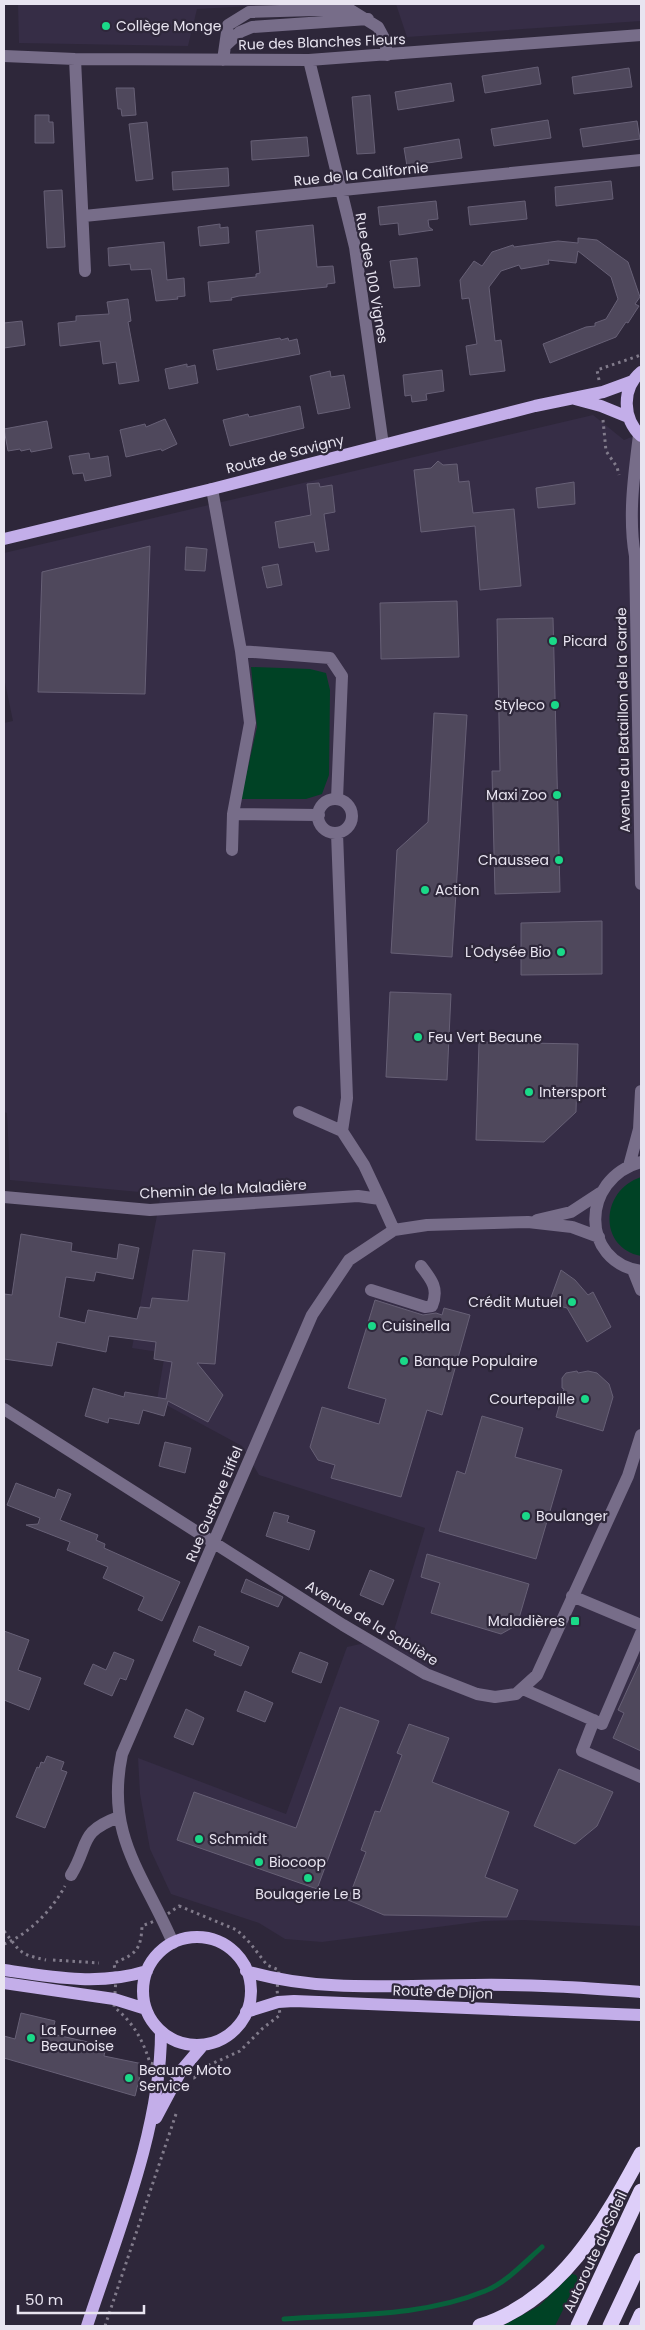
<svg xmlns="http://www.w3.org/2000/svg" width="645" height="2330" viewBox="0 0 645 2330" font-family="Poppins,sans-serif">
<style>
.built{fill:#362d46}
.green{fill:#004225}
.lines{fill:none;stroke-linecap:round;stroke-linejoin:round}
.stream{stroke:#08613b;stroke-width:5}
.building{fill:#4f485c;stroke:#676076}
.path{stroke:#817b8b;stroke-width:3;stroke-dasharray:2.5 4;stroke-linecap:butt}
.minor{stroke:#776d89;stroke-width:12}
.major{stroke:#c3aee9;stroke-width:12}
.highway{stroke:#ddcef9;stroke-width:15}
.poi-dot{fill:#1ad988;stroke:#2e273a;stroke-width:2}
.labels{text-anchor:middle;stroke-width:4.5;stroke-linejoin:round;paint-order:stroke}
.poi-label{font-size:14px;fill:#e8e4f0;stroke:#2e273a;text-anchor:start}
.street-label{font-size:14px;fill:#e8e4f0;stroke:#2e273a}
</style>
<rect width="100%" height="100%" fill="#2e273a"/>
<path class="built" d="M18 4H288L197 9 188 46 19 43Z
M396 4H641V21L407 37Z
M593 415 624 440 641 433V1926L523 1920 484 1921 322 1942 285 1939 259 1923 171 1894 150 1849 140 1794 138 1758 286 1814 347 1647 392 1637 425 1528 259 1475 242 1446 157 1400 165 1353 132 1348 161 1194 10 1180 7 1113 4 1112V723L13 721 4 678V553Z"/>
<path class="green" d="M251 667 310 669 326 673 330 690 329 775 322 794 306 799H241L257 727Z
M641 1177V1256C597 1247 601 1190 641 1177Z
M572 2274 576 2275 578 2279 555 2326H502L539 2306Z"/>
<g class="lines">
<path class="stream" d="M284 2319C351 2314 422 2317 485 2291 506 2283 525 2262 542 2247"/>
</g>
<path class="building" d="M538 67 541 84 485 93 482 76Z
M629 68 632 87 574 94 572 77Z
M451 83 454 101 398 110 395 92Z
M116 88H134L136 115 122 116 121 109H118Z
M370 95 375 153 357 154 352 97Z
M35 115H49V122H53L54 143H35Z
M548 120 551 138 494 146 491 129Z
M637 121 640 139 583 147 580 129Z
M147 122 153 179 136 181 129 124Z
M307 137 309 156 252 160 251 141Z
M459 139 462 158 407 166 404 148Z
M228 168 229 186 173 190 172 172Z
M611 181 613 199 556 206 555 187Z
M62 190 65 247 47 248 44 191Z
M436 201 438 219 428 220 429 227 433 230 399 235 398 223 380 225 378 207Z
M525 201 527 219 470 225 468 207Z
M220 224V228L228 227 229 243 200 246 198 227Z
M313 225 317 267 333 266 335 283 327 284V287L239 296 231 298 232 300 210 302 208 282 256 277V274L260 273 256 231Z
M578 238 597 240 628 262 640 297 635 304 639 306 628 323 626 322 616 337 550 363 543 344 586 327 595 326V323L606 319 618 299 611 277 578 251 576 263 548 260 549 264 521 269 519 265 501 271 489 287 495 341 501 340 505 371 470 375 466 346 477 344 469 298 462 299 460 280 474 261 482 266 492 252 513 245 514 247 558 241 578 243Z
M164 242 167 280 184 278 185 296 177 297 178 299 156 301 151 269 131 270 130 264 109 266 108 248Z
M417 258 420 286 394 288 390 261Z
M128 299 131 321 128 322 139 381 119 384 116 362 103 364 100 341 60 346 58 323 76 321V316L109 314 107 302Z
M22 321 25 345 4 348V323Z
M280 338 281 340 288 338 289 341 297 339 300 354 217 370 213 350Z
M187 364V367L195 365 198 383 169 389 165 369Z
M442 370 444 391 426 394 427 400 412 402 411 395 405 396 403 375Z
M330 371 331 377 344 375 350 408 318 414 310 376Z
M300 406 304 428 230 446 223 420 248 414 249 417Z
M165 419 177 444 162 451 161 449 126 457 120 430 145 424 146 427Z
M47 421 52 448 31 452 30 449 21 451 20 449 8 451 4 429Z
M89 453 90 459 108 456 111 476 85 481 83 473 73 474 69 456Z
M438 461 443 465 457 464 459 482 469 481 473 513 514 509 521 586 480 590 475 526 421 532 414 470 431 468Z
M574 482 575 504 538 508 536 488Z
M319 483 320 487 332 485 335 512 324 514 329 550 316 552 314 542 279 548 275 522 311 515 307 484Z
M150 546 145 694 38 692 42 572Z
M186 547 207 549 205 571 185 570Z
M278 564 282 585 267 588 262 567Z
M457 601 459 657 381 659 380 603Z
M553 618 560 892 495 894 492 771H500L497 619Z
M434 713 467 715 452 957 391 953 397 850 428 822Z
M602 921V974L521 975V923Z
M390 992 451 994 447 1080 386 1077Z
M479 1042 578 1044 576 1112 544 1142 476 1140Z
M21 1234 72 1243 71 1251 117 1259 119 1244 139 1248 133 1279 96 1272 94 1281 66 1277 59 1317 85 1323 88 1310 137 1319 140 1307 150 1308 152 1298 188 1301 193 1250 225 1253 215 1364 197 1363 223 1395 208 1422 168 1401 164 1416 143 1410 139 1424 109 1418 108 1423 85 1416 93 1388 124 1397 125 1392 166 1399 172 1362 154 1359 156 1342 109 1336 106 1352 57 1342 52 1366 4 1359V1294L12 1295Z
M561 1270 575 1280 588 1295 593 1292 611 1327 587 1342 567 1308 549 1303Z
M375 1300 423 1315 436 1313 442 1315 444 1308 470 1315 442 1415 427 1410 401 1497 331 1478 335 1465 318 1460 310 1447 322 1407 379 1424 386 1399 348 1388Z
M577 1371 578 1373 588 1371 597 1373 609 1384 613 1397 603 1431 556 1417 564 1389 562 1388V1378L566 1373Z
M482 1416 523 1428 515 1457 562 1470 536 1559 439 1531 457 1471 465 1474Z
M165 1442 191 1448 185 1473 159 1466Z
M16 1483 55 1498 58 1489 71 1494 60 1520 98 1535 96 1540 105 1544 104 1548 180 1582 162 1621 138 1610 144 1597 103 1578 108 1567 67 1550 70 1542 26 1525 38 1524 40 1518 7 1505Z
M274 1512 289 1516 287 1522 315 1531 309 1550 266 1536Z
M427 1554 529 1584 517 1625 501 1634 431 1613 440 1583 421 1577Z
M370 1570 394 1580 383 1605 360 1595Z
M246 1579 283 1597 278 1607 241 1592Z
M199 1626 249 1647 241 1666 214 1655 216 1651 193 1641Z
M4 1631 29 1640 18 1670 41 1678 29 1710 4 1700Z
M114 1652 134 1660 126 1680 120 1678 112 1696 84 1684 93 1664 106 1670Z
M300 1652 328 1663 321 1683 292 1672Z
M641 1660V1751L613 1738 624 1713 618 1710Z
M245 1691 273 1703 265 1722 237 1711Z
M340 1707 379 1721 317 1889 177 1840 194 1792 296 1828Z
M186 1709 204 1718 193 1745 174 1737Z
M409 1724 449 1738 432 1782 509 1812 485 1877 518 1890 507 1917 384 1915 348 1900 366 1852 361 1850 375 1811 380 1812 402 1755 397 1753Z
M47 1756 64 1762 61 1770 67 1772 45 1828 16 1817 37 1767 39 1768 41 1762 44 1763Z
M559 1769 613 1792 597 1826 575 1844 534 1826Z
M21 2013 55 2021 52 2034 106 2046 104 2056 143 2064 135 2096 4 2058V2036L15 2039Z"/>
<g class="lines">
<path class="path" d="M599 380 597 370 641 355
M603 420 606 451 617 467 619 475
M179 1906 237 1930 250 1943 267 1965 279 1970 277 1990 280 2015 263 2028 240 2051 207 2066 194 2078 181 2071 150 2063C143 2040 133 2022 114 2007L116 1979 114 1963C136 1954 141 1950 142 1926L162 1918Z
M4 1931C21 1952 18 1954 46 1960
M4 1944C29 1934 52 1910 65 1886
M53 1960 99 1963
M105 2326 176 2114"/>
<path class="minor" d="M226 45 240 32 252 27 368 19
M4 56 75 59 309 60 641 35
M75 59 85 271
M223 60 228 25 249 12 349 9 378 27 385 40 387 55
M309 60 355 247 383 445
M84 216 641 160
M639 435C634 475 628 516 635 556L641 884
M212 489 241 651 330 658 342 676 337 799
M318 816a17 17 0 1 1 34 0a17 17 0 1 1-34 0Z
M233 814 319 815
M337 833 347 1098 342 1131 364 1165 380 1199
M232 850 233 814 250 723 241 651
M299 1112 342 1131
M641 1162C580 1179 580 1262 641 1271
M629 1166 639 1129 641 1091
M4 1197 150 1210 358 1196 380 1199 394 1230
M537 1220 571 1212 600 1193
M633 1270 641 1290
M371 1290 425 1307 432 1306C439 1289 432 1280 421 1266
M4 1409 343 1625 426 1674 477 1694 495 1697 516 1694 537 1675 628 1476 641 1435
M572 1596 641 1625
M523 1689 602 1724 641 1633
M594 1720 582 1751 641 1777
M71 1875C90 1844 78 1832 119 1817
M173 1943C143 1873 105 1836 122 1754L312 1315 349 1260 394 1230 427 1225 528 1222 572 1227 599 1237"/>
<path class="major" d="M641 372C621 389 623 419 641 436
M575 399 601 406 628 417
M4 539 212 489 535 406 603 392 633 381
M143 1991a54 54 0 1 1 108 0a54 54 0 1 1-108 0Z
M4 1970C51 1977 100 1986 147 1971
M246 1971C320 1993 397 1985 474 1985 530 1984 585 1988 641 1992
M4 1983 114 1999 146 2009
M246 2012 278 2002 294 2001 641 2015
M156 2118 181 2071 203 2045
M87 2326C117 2234 161 2129 161 2032"/>
<path class="highway" d="M480 2326C561 2300 603 2224 641 2154
M578 2326 641 2191
M610 2326 641 2260
M636 2326 641 2315"/>
</g>
<g class="poi-dot">
<circle cx="106" cy="26" r="5"/>
<circle cx="553" cy="641" r="5"/>
<circle cx="555" cy="705" r="5"/>
<circle cx="557" cy="795" r="5"/>
<circle cx="559" cy="860" r="5"/>
<circle cx="425" cy="890" r="5"/>
<circle cx="561" cy="952" r="5"/>
<circle cx="418" cy="1037" r="5"/>
<circle cx="529" cy="1092" r="5"/>
<circle cx="572" cy="1302" r="5"/>
<circle cx="372" cy="1326" r="5"/>
<circle cx="404" cy="1361" r="5"/>
<circle cx="585" cy="1399" r="5"/>
<circle cx="526" cy="1516" r="5"/>
<rect x="570" y="1616" width="10" height="10" rx="2.5"/>
<circle cx="199" cy="1839" r="5"/>
<circle cx="259" cy="1862" r="5"/>
<circle cx="308" cy="1878" r="5"/>
<circle cx="31" cy="2038" r="5"/>
<circle cx="129" cy="2078" r="5"/>
</g>
<g class="labels">
<g class="poi-label">
<text x="116" y="31">Collège Monge</text>
<text x="563" y="646">Picard</text>
<text x="545" y="710" text-anchor="end">Styleco</text>
<text x="547" y="800" text-anchor="end">Maxi Zoo</text>
<text x="549" y="865" text-anchor="end">Chaussea</text>
<text x="435" y="895">Action</text>
<text x="551" y="957" text-anchor="end">L'Odysée Bio</text>
<text x="428" y="1042">Feu Vert Beaune</text>
<text x="539" y="1097">Intersport</text>
<text x="562" y="1307" text-anchor="end">Crédit Mutuel</text>
<text x="382" y="1331">Cuisinella</text>
<text x="414" y="1366">Banque Populaire</text>
<text x="575" y="1404" text-anchor="end">Courtepaille</text>
<text x="536" y="1521">Boulanger</text>
<text x="565" y="1626" text-anchor="end">Maladières</text>
<text x="209" y="1844">Schmidt</text>
<text x="269" y="1867">Biocoop</text>
<text x="308" y="1899" text-anchor="middle">Boulagerie Le B</text>
<text x="41" y="2035">La Fournee<tspan x="41" dy="16">Beaunoise</tspan></text>
<text x="139" y="2075">Beaune Moto<tspan x="139" dy="16">Service</tspan></text>
</g>
<g class="street-label">
<text transform="translate(322 42) rotate(-2)" y="5">Rue des Blanches Fleurs</text>
<text transform="translate(361 174) rotate(-6)" y="5">Rue de la Californie</text>
<text transform="translate(372 278) rotate(80)" y="5">Rue des 100 Vignes</text>
<text transform="translate(285 454) rotate(-14)" y="5">Route de Savigny</text>
<text transform="translate(623 720) rotate(-91)" y="5">Avenue du Bataillon de la Garde</text>
<text transform="translate(223 1189) rotate(-3)" y="5">Chemin de la Maladière</text>
<text transform="translate(214 1504) rotate(-67)" y="5">Rue Gustave Eiffel</text>
<text transform="translate(372 1623) rotate(31)" y="5">Avenue de la Sablière</text>
<text transform="translate(443 1992) rotate(2)" y="5">Route de Dijon</text>
<text transform="translate(595 2252) rotate(-65)" y="5">Autoroute du Soleil</text>
</g>
</g>
<rect width="645" height="2330" fill="none" stroke="#e8e4f0" stroke-width="10"/>
<path d="M18 2305v8h126v-8" fill="none" stroke="#e8e4f0" stroke-width="2.5"/>
<text x="25" y="2305" font-size="15" fill="#e8e4f0" stroke="#2e273a" stroke-width="4" paint-order="stroke">50 m</text>
</svg>
